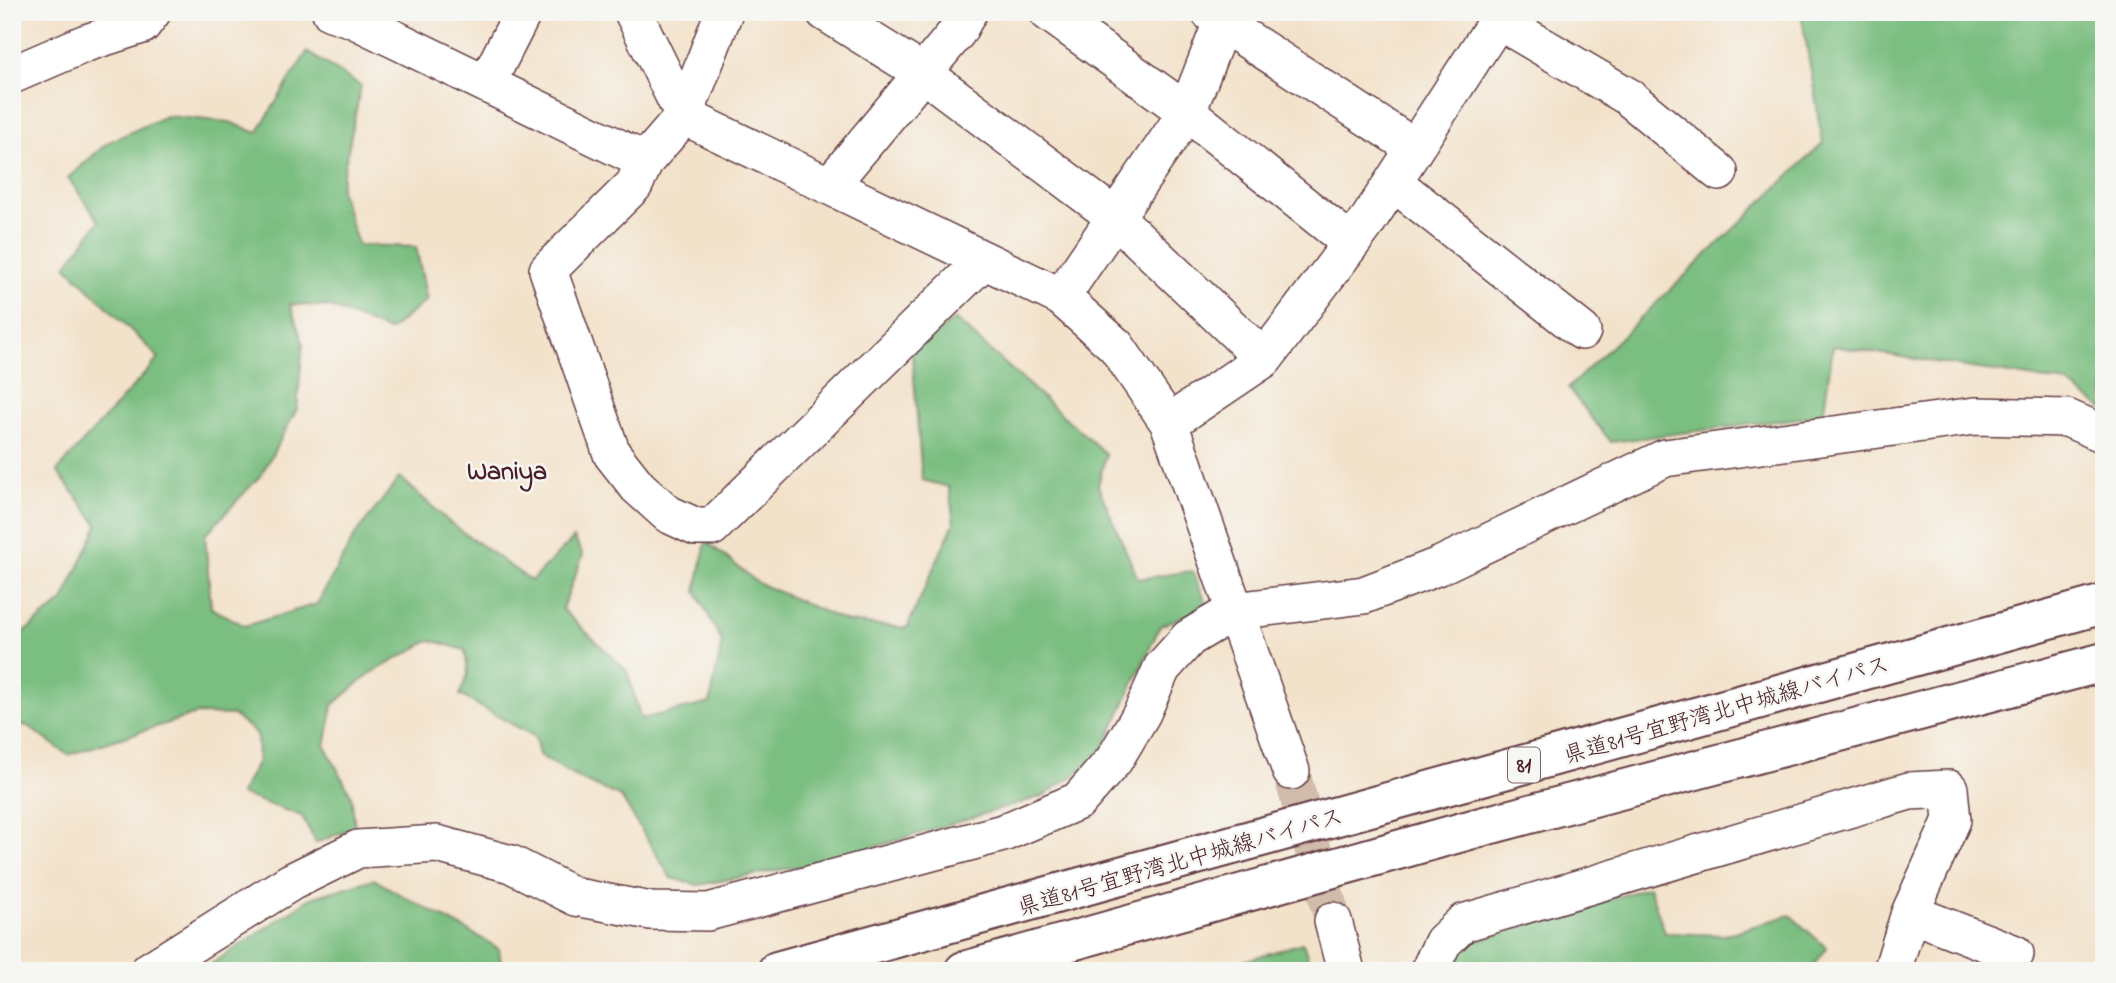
<svg xmlns="http://www.w3.org/2000/svg" width="2116" height="983" viewBox="0 0 2116 983" font-family="'Indie Flower','Klee One',sans-serif">
<style>
.forest{fill:#7abe80;stroke:#626e56;stroke-width:2}
.lines{fill:none;stroke-linecap:round;stroke-linejoin:round}
.minor-tunnel{stroke:#d1bbaa;stroke-width:37;stroke-dasharray:37 18;stroke-linecap:butt}
.minor-casing{stroke:#633c43;stroke-width:40}
.major-casing{stroke:#633c43;stroke-width:42}
.minor{stroke:#fff;stroke-width:37}
.major{stroke:#fff;stroke-width:38}
.labels{text-anchor:middle;stroke-width:5;stroke-linejoin:round;paint-order:stroke}
.shield{fill:#f6f6f2;stroke:#7e6067;stroke-width:2}
.shield-label{font-size:21px;font-weight:bold;fill:#4a1f2b}
.street-label{font-size:23px;fill:#4a1f2b;stroke:#f6f6f2}
.quarter-label{font-size:26px;font-weight:bold;fill:#4a1f2b;stroke:#f6f6f2}
</style>
<rect width="100%" height="100%" fill="#f6f6f2"/>
<filter id="ink" filterUnits="userSpaceOnUse"><feTurbulence type="fractalNoise" baseFrequency=".0143" numOctaves="2"/><feDisplacementMap in="SourceGraphic" scale="14" xChannelSelector="R" yChannelSelector="G"/><feConvolveMatrix kernelMatrix="1 2 1 2 8 2 1 2 1" color-interpolation-filters="sRGB"/></filter>
<filter id="wash" filterUnits="userSpaceOnUse"><feTurbulence type="fractalNoise" baseFrequency=".00686" numOctaves="4" result="noise"/><feDisplacementMap in="SourceGraphic" scale="28" xChannelSelector="R" yChannelSelector="G"/><feGaussianBlur stdDeviation="1.57" result="paint"/><feColorMatrix in="noise" values="0 0 0 0 0 0 0 0 0 0 0 0 0 0 0 0 0 1.4 0 .05"/><feComposite in="paint" operator="in"/></filter>
<g filter="url(#wash)">
<rect width="100%" height="100%" fill="#f3e2ca"/>
<path class="forest" d="M1801 12H2104V410L2067 383 1833 346 1823 415 1611 442 1568 388 1823 143Z
M307 52 361 86 340 189 358 245 416 247 427 300 389 331 331 307 290 304 303 343 297 409 261 475 205 535 211 608 245 626 317 604 354 537 400 477 450 523 531 581 574 538 583 555 562 609 627 671 641 719 710 703 722 642 696 591 706 541 758 583 847 622 907 628 954 523 949 487 922 480 912 353 955 319 1106 454 1098 486 1138 579 1192 571 1208 606 1160 626 1099 758 1043 796 829 861 698 885 671 878 621 797 582 780 539 755 535 737 460 695 468 674 465 650 431 640 368 675 333 705 325 746 351 795 355 827 316 843 302 816 240 794 258 761 257 734 233 715 196 714 68 755 26 725 12 726V642L63 601 98 525 57 471 159 358 66 266 99 221 68 178 107 143 166 116 230 122 257 133Z
M374 879C415 905 459 923 499 949L502 971H201L311 898Z
M1649 887 1665 933 1725 935 1790 915 1827 948 1809 971H1457L1464 945Z
M1303 943 1312 971H1211L1302 943Z"/>
</g>
<g filter="url(#ink)">
<g class="lines">
<path class="minor-tunnel" d="M1291 771 1333 921"/>
<defs>
<path id="minor" d="M331 12 353 19 645 161 684 116 633 12
M724 12 684 116 1061 297 1116 346 1169 423 1291 771
M825 12 923 73 1114 216 1264 359
M1048 12 1187 112 1351 243
M1210 12 1222 23 1415 148
M1499 21 1627 96 1719 172
M12 75 86 43 142 25 152 12
M487 83 523 12
M645 161 634 185 548 270 612 454 638 487 668 514 696 527H712L983 261
M1393 182 1582 331
M830 185 957 32 968 12
M1061 297 1187 112 1226 12
M1169 423 1264 359 1365 225 1503 12
M1910 913 2015 954
M1333 921 1346 971
M149 971 291 882 358 849 437 844 511 864 576 897 651 911 708 912 1003 833 1078 801 1114 760 1142 713 1162 668 1189 638 1234 611 1364 595 1439 566 1665 458 1975 416 2067 418 2104 434
M1429 971 1443 942 1463 923 1909 791 1949 789 1952 820 1910 913 1892 971"/>
<path id="major" d="M777 971 2104 604
M964 971 1473 829 2104 662"/>
</defs>
<use href="#minor" class="minor-casing"/>
<use href="#major" class="major-casing"/>
<use href="#minor" class="minor"/>
<use href="#major" class="major"/>
</g>
</g>
<g class="labels">
<rect class="shield" x="1508" y="747.5" width="32" height="35" rx="5"/>
<g class="shield-label">
<text x="1524" y="772">81</text>
</g>
<g class="street-label">
<text transform="translate(1726 709) rotate(-16)" y="8">県道81号宜野湾北中城線バイパス</text>
<text transform="translate(1180 861) rotate(-16)" y="8">県道81号宜野湾北中城線バイパス</text>
</g>
<g class="quarter-label">
<text x="507" y="479">Waniya</text>
</g>
</g>
<rect width="2116" height="983" fill="none" stroke="#f6f6f2" stroke-width="42"/>
</svg>
